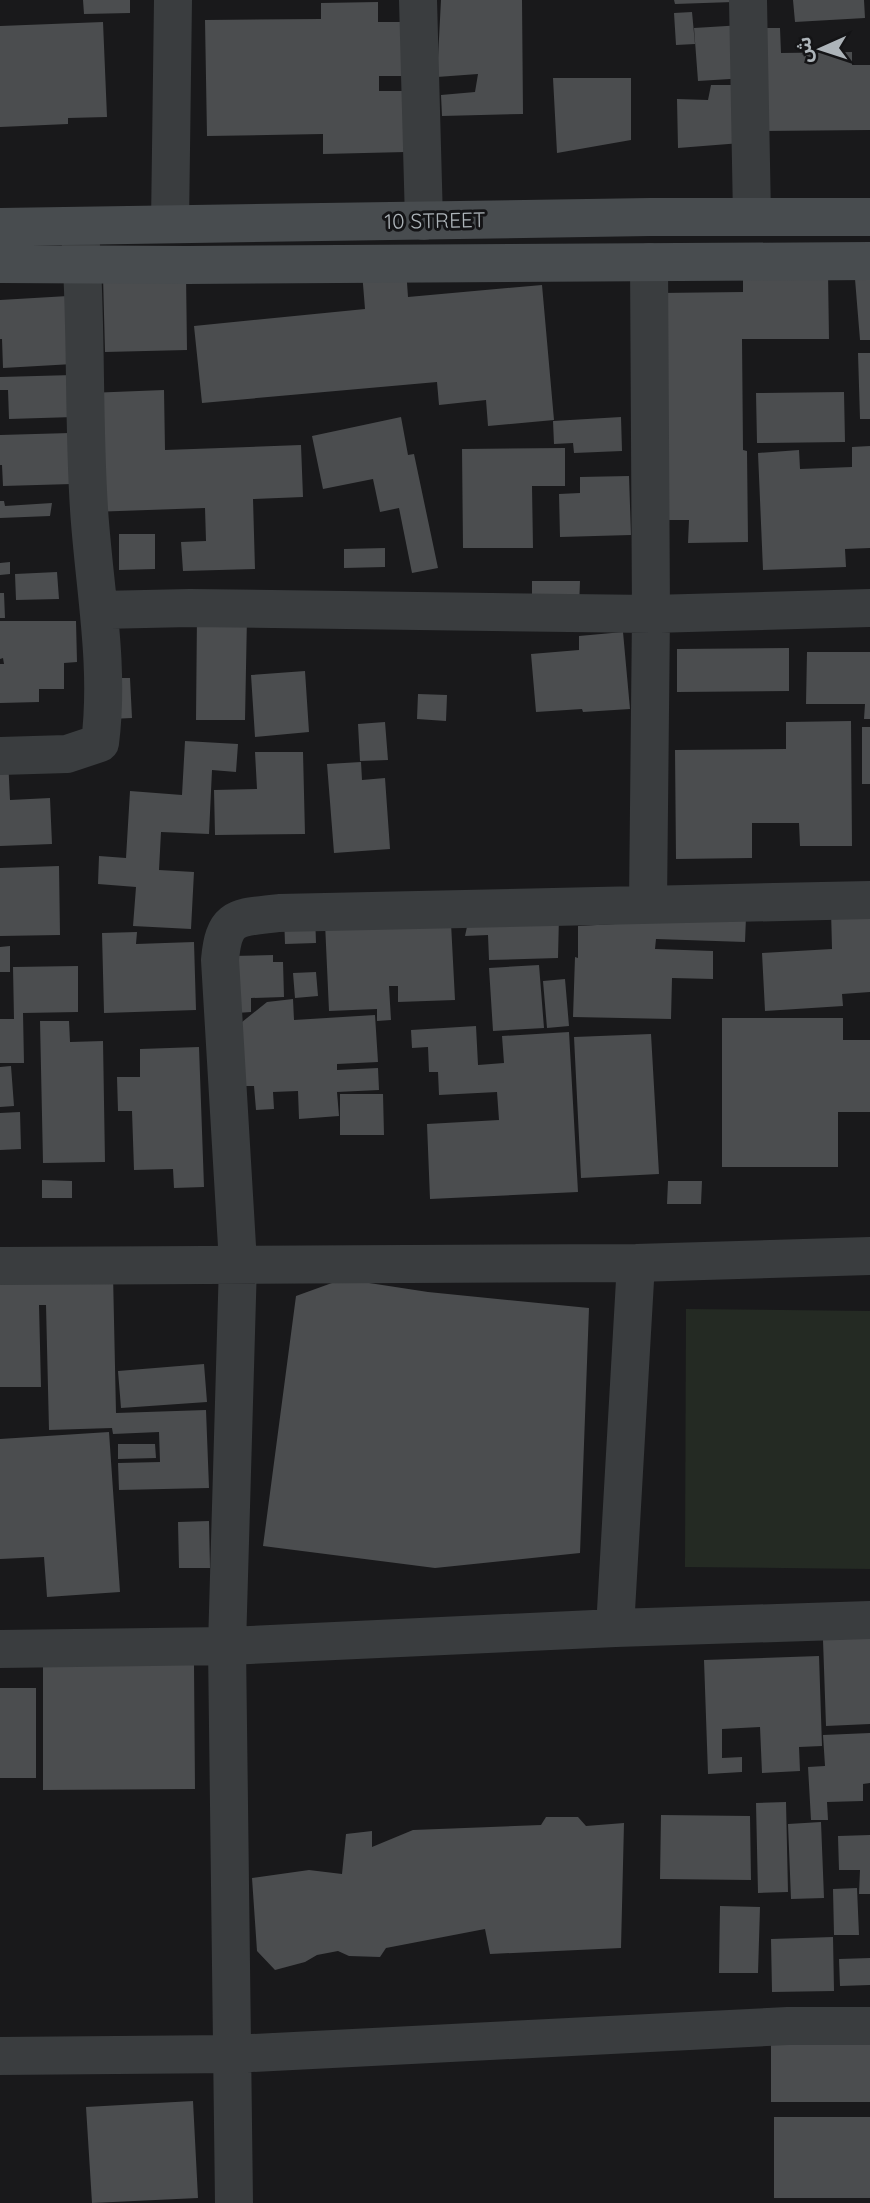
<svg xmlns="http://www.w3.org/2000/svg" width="870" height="2203" viewBox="0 0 870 2203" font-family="Quicksand,'Noto Sans Arabic',sans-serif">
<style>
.green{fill:#242a23}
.building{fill:#4b4d4f}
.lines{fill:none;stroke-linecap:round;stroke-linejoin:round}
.minor{stroke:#3a3d3f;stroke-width:38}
.secondary{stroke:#484c4f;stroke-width:38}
.labels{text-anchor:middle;stroke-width:6;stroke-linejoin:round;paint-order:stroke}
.street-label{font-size:21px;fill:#adb4b9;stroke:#141416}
</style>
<rect width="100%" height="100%" fill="#19191b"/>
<path class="green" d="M686 1309 870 1311V1569L685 1567Z"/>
<path class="building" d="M83 0H130V13L84 14Z
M441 0H522L523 114 442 116 441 95 475 92 478 74 437 77Z
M674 0H733V2L675 4Z
M793 0H864L865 18 795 22Z
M378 2V22H405L406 76H379V91H405L406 152 323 154V134L207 136 205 20 321 19V3Z
M692 12 695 44 676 45 674 13Z
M103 22 107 117 68 118V124L0 127V26Z
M743 25 746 78 698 81 694 28Z
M752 28H780L781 53 852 52V65H870V130L752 131Z
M553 78H631V140L557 153Z
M711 85H739L741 143 678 148 677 99 708 100Z
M406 268 408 297 542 285 554 420 488 426 486 400 439 405 437 382 202 403 194 326 365 309 362 272Z
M828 272 829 339H742L743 450 747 451 748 542 688 543 689 520H662L660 293 743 292V273Z
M186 274 187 350 105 352 103 276Z
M870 278V340H860L855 279Z
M68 296 73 364 3 368 2 339H0V300Z
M858 353H870V419H860Z
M73 375 74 417 9 419 8 390H0V377Z
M164 390 165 450 301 445 303 497 253 499 255 569 183 571 181 542 206 541 205 508 91 512 88 393Z
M844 392 845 442 757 443 756 393Z
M401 417 408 455 414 454 438 568 412 573 399 508 380 512 373 479 323 489 312 436Z
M621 417 622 451 574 453 573 443 554 444 553 421Z
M70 433 72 484 3 486 2 465H0V435Z
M870 446V548L845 549 846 567 763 570 758 453 799 450 800 469 852 467V447Z
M565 448V486H532L533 548H463L462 449Z
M629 476 631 535 560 537 559 494 580 493V477Z
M0 501H4L5 506 52 503 50 516 0 518Z
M119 534H155V569L119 570Z
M385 548V567L344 568V549Z
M10 562V574L0 575V563Z
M57 572 59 599 16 600 15 574Z
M532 581H580L579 607H532Z
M0 593H4L5 618H0Z
M197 614 247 616 245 720H196Z
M0 621H76L77 662 64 663V689H39V702L0 703V664H4L3 658 0 659Z
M623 632 630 709 583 712 582 709 536 712 531 654 579 650V636Z
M789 648V691L677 692V649Z
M807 652H870V719H864L865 704H806Z
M305 671 309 732 255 737 251 675Z
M109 678H130L132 718 111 719Z
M418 694 447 695 446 721 417 719Z
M851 721 852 846H800L799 823H752V858L676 859 675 750 786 749V722Z
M385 722 388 760 360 761 358 724Z
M862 727H870V784H862Z
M185 741 238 744 236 772 212 770 209 834 161 832 159 870 194 872 191 929 133 926 136 887 98 884 99 856 126 858 130 791 182 795Z
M255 752H303L305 834 215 835 214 790 257 789Z
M0 758H8L10 800 50 798 52 844 0 846Z
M361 762 362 780 385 778 390 849 334 853 327 764Z
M59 866 60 935 0 936V868Z
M870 909V992L842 994 843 1006 765 1011 762 953 832 949 831 910Z
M315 913 316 943 285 944 284 915Z
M559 916 558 958 489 960 488 935 465 936 468 922Z
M746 917 745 942 656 939 655 949 713 951V979L672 978 671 1019 573 1017 575 957 578 958V926Z
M325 923H451L455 1000 398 1002V986H389L391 1020 377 1021V1009L329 1011Z
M137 932 136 944 194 942 196 1010 104 1013 102 933Z
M10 946V972H0V947Z
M273 955V962H283L284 997 251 998V1012L237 1013 231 956Z
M539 965 544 1028 493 1031 489 968Z
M78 966V1012L23 1013 24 1063H0V1019H14L13 967Z
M316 972 318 996 295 998 293 973Z
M565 979 569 1026 547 1028 543 981Z
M293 999 294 1020 375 1015 378 1062 337 1064V1070L378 1068 379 1090 337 1092 339 1116 299 1119 298 1091 273 1092 274 1109 256 1110 254 1086H241L237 1026 267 1002Z
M722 1018H843V1040H870V1112H838V1167H722Z
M40 1021H69L70 1042 103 1041 105 1162 43 1163Z
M476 1026 478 1065 504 1063 502 1036 569 1032 578 1192 430 1199 427 1124 499 1120 497 1092 439 1095 438 1072H429L428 1047 412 1048 411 1030Z
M651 1034 659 1174 581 1178 574 1037Z
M199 1047 204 1187 174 1188 173 1169 134 1170 132 1111H118L117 1077H140V1049Z
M11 1066 14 1106 0 1107V1067Z
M340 1094H383L384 1135H340Z
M20 1112 21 1149 0 1150V1113Z
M42 1180 72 1181V1198H42Z
M668 1181H702L701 1204H667Z
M0 1269 113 1274 116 1413 206 1410 209 1488 119 1490 118 1463 160 1462 159 1432 113 1434 112 1428 49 1430 46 1305H39L41 1387H0Z
M343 1279 428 1292 589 1308 580 1553 435 1568 263 1546 296 1296Z
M204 1364 207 1402 121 1408 118 1371Z
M109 1432 120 1592 47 1597 44 1557 0 1559V1439Z
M118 1444H155L156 1458 118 1459Z
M209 1521 210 1568H179L178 1522Z
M870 1638V1724L826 1726 823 1640Z
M819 1656 822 1746 799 1747 800 1771 762 1773 760 1727 722 1729V1758L742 1757V1772L708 1774 704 1660Z
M43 1665H194L195 1789 43 1790Z
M0 1688H36V1778H0Z
M870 1733V1783L863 1784V1801L827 1802 828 1820H811L808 1767 825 1766 823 1735Z
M786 1802 788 1892 758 1893 756 1803Z
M661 1815 750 1816 751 1880 660 1879Z
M546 1817H578L586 1826 624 1823 621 1948 490 1954 485 1929 386 1948 380 1957 349 1956 338 1951 317 1955 305 1962 275 1970 257 1951 252 1878 309 1870 342 1874 346 1834 372 1831V1847L413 1830 541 1825Z
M821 1822 824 1898 791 1899 788 1824Z
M870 1835V1894H859L860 1870H839L838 1836Z
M857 1888 859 1935H834L833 1889Z
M720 1906 760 1907 758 1973H719Z
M833 1937 834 1991 772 1992 771 1939Z
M870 1958V1985L840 1986 839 1959Z
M771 2038H870V2102H771Z
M193 2101 198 2198 92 2203 86 2107Z
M774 2117H870V2198H774Z"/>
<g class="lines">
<path class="minor" d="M418 0 424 221
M748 0 752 217
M170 224 173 0
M100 610 190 608 651 614 870 608
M0 756 67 754 100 743C110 665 94 587 89 509 83 417 87 324 80 232
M648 905 651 614 649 262
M0 1266 636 1263 870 1256
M615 1628 636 1263
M0 1649 227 1646 615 1628 870 1620
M0 2056 233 2054 788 2026H870
M234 2203 227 1646 238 1263 220 960C224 914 238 918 279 913L870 900"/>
<path class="secondary" d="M0 227 650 217H870
M0 264 187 265 870 261"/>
</g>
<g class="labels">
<g class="street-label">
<text transform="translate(435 221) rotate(-1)" y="7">10 STREET</text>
</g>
</g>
<g transform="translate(821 49) rotate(267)" stroke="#141416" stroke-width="5" paint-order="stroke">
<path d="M0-5L12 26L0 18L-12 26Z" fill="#adb4b9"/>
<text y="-10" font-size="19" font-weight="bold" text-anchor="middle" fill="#adb4b9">ش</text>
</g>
</svg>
